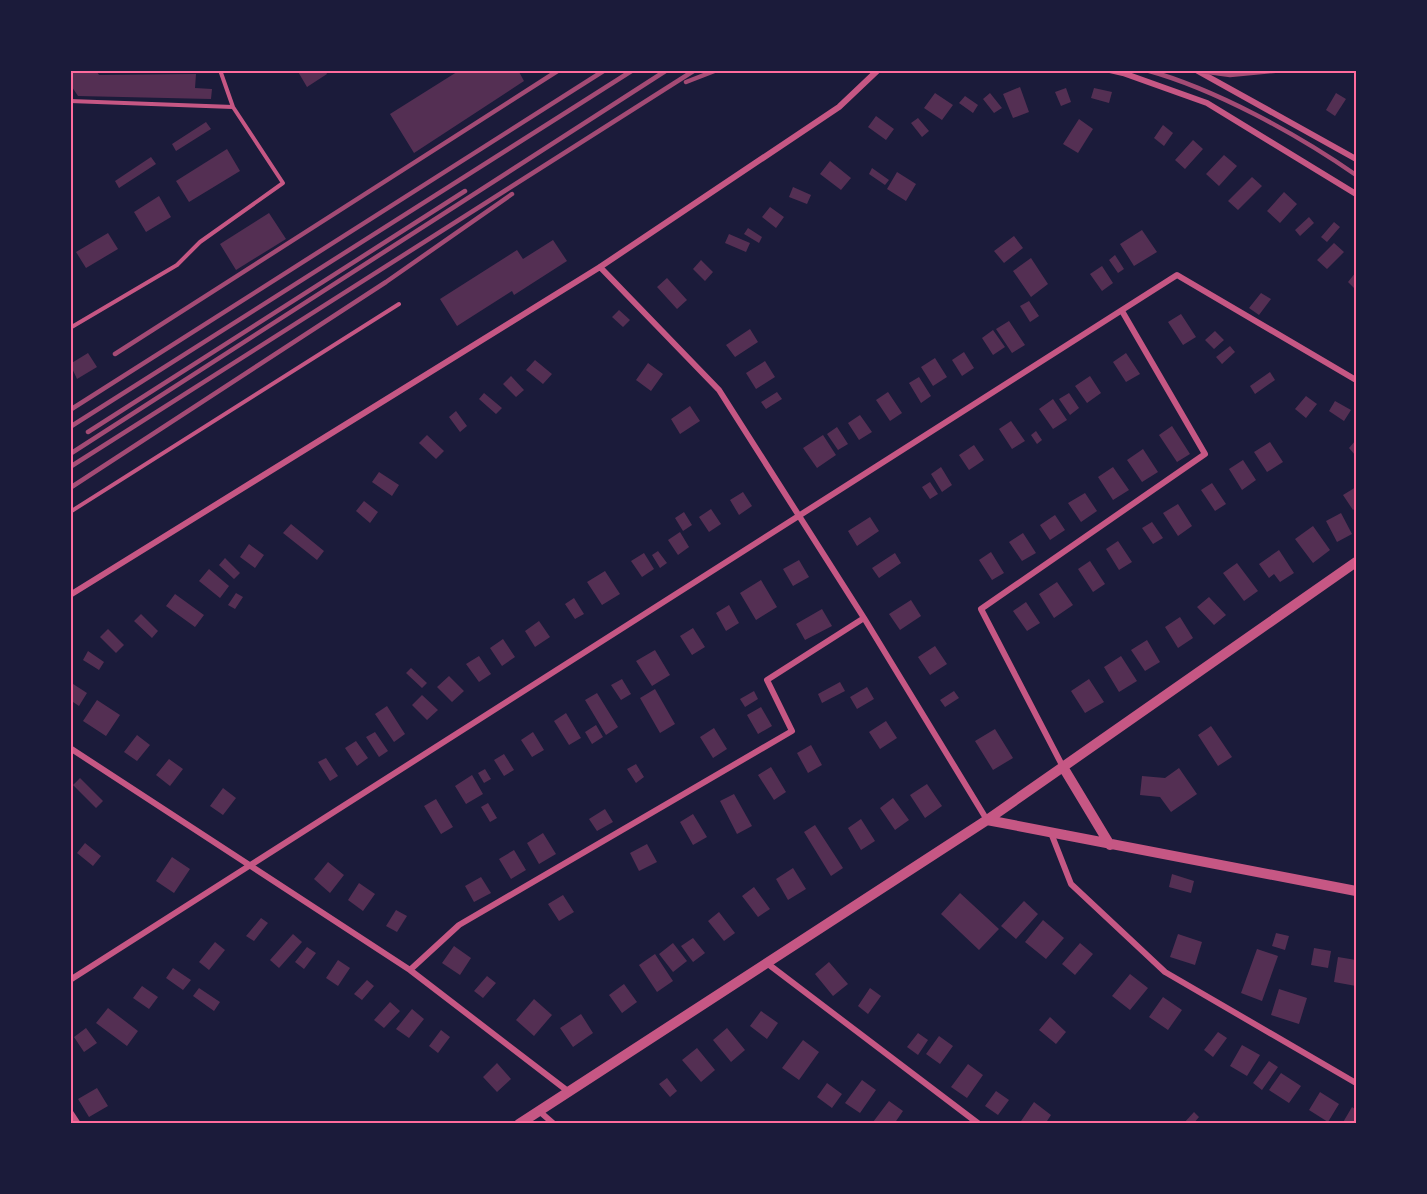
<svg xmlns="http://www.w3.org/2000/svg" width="1427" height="1194" viewBox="0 0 1427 1194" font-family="Bitter,serif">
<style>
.building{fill:#542f53}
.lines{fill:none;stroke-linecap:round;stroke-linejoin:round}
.service{stroke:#c65784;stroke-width:4}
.minor{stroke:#c65784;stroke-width:6}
.tertiary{stroke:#c65784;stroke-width:10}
.rail{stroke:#a44b75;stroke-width:4.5}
.neatline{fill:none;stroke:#ff6b9d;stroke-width:2}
</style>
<rect width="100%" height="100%" fill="#1b1b3a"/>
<path class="building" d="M70 70H96L99 75 196 74 195 88 212 89 211 99 78 96 70 84Z
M297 70H325L327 74 307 87Z
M460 70H518L524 81 414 153 390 114Z
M1020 87 1029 112 1013 118 1003 94Z
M1066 88 1071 102 1061 106 1055 92Z
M1094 88 1112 92 1109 103 1091 98Z
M935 93 953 105 942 120 924 108Z
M990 93 1002 108 994 113 983 99Z
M1336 93 1346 99 1335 116 1326 110Z
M965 96 978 105 973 113 959 103Z
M876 116 894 129 886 140 868 127Z
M918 118 929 131 922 137 911 123Z
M1079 119 1093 129 1078 153 1063 144Z
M206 122 211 129 176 151 172 144Z
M1163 125 1173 133 1164 146 1154 138Z
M1193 140 1203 149 1185 169 1175 160Z
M227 149 240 171 189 202 176 181Z
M1224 155 1237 166 1219 186 1206 174Z
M151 157 156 164 119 188 115 181Z
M830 161 851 178 841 190 820 174Z
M872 168 889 180 885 185 869 174Z
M897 172 916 184 906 201 887 189Z
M1252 177 1262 186 1238 210 1228 201Z
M793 187 811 195 807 204 789 197Z
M1284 192 1297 204 1280 223 1267 211Z
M159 196 171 217 146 232 134 212Z
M770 207 784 217 776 228 762 217Z
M269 213 286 239 236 270 220 244Z
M1309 217 1314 223 1300 236 1295 230Z
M1334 222 1340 227 1327 242 1321 237Z
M748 228 762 237 759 243 744 234Z
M1142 230 1157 252 1134 266 1120 244Z
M108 233 118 249 86 268 76 252Z
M729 234 750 243 746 252 725 243Z
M1014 236 1023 248 1004 263 994 251Z
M553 240 567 261 514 295 512 291 457 326 440 299 517 250 523 259Z
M1334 243 1344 252 1327 269 1317 260Z
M1115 255 1124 269 1118 273 1109 260Z
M1031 258 1048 284 1031 297 1013 271Z
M701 260 713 272 705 281 693 269Z
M1102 266 1113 283 1102 291 1090 274Z
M1356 272V290L1348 282Z
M667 278 687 300 677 309 657 287Z
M1261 293 1271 299 1259 315 1249 308Z
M1029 301 1039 316 1030 322 1020 306Z
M619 310 630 320 623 327 612 317Z
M1181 314 1196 337 1183 345 1168 322Z
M1009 321 1025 345 1012 353 996 329Z
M750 329 758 342 735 357 726 345Z
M993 330 1005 347 993 355 982 338Z
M1215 331 1224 340 1214 349 1205 340Z
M1230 346 1235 352 1222 364 1216 357Z
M964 352 974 368 962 376 952 360Z
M88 353 97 367 77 379 70 364Z
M1126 353 1140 374 1126 382 1113 362Z
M935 358 947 377 933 386 921 367Z
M535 360 552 374 543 384 526 370Z
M765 361 775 377 756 389 746 373Z
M648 363 663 374 651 391 636 380Z
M1270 372 1275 380 1255 394 1250 386Z
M511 376 524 390 516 397 503 384Z
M1090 376 1101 393 1087 403 1075 386Z
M919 377 931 396 921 403 909 383Z
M777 392 782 399 766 409 761 402Z
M888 392 902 413 890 421 876 400Z
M484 393 502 408 496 414 479 399Z
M1069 393 1079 408 1070 415 1059 399Z
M1306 396 1317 404 1306 418 1295 409Z
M1053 399 1067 420 1053 429 1039 409Z
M1335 401 1351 410 1344 421 1329 411Z
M690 406 700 421 680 434 671 419Z
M456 411 467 426 460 432 449 417Z
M860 415 872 432 859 440 848 423Z
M1011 421 1025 441 1012 449 999 429Z
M1172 426 1190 454 1177 462 1159 435Z
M837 427 848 444 838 450 827 434Z
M1036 431 1042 440 1037 444 1031 435Z
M427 435 444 451 436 459 419 443Z
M823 435 836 455 817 468 803 448Z
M1356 440V456L1349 448Z
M1270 442 1283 462 1267 472 1254 452Z
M974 445 984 460 969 470 959 455Z
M1143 449 1158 472 1142 482 1127 460Z
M1243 460 1256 480 1242 490 1229 469Z
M941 467 952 485 942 492 931 474Z
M1113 467 1129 490 1113 500 1098 477Z
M379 472 399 485 392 496 372 482Z
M930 482 938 494 930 499 922 487Z
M1212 483 1226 504 1215 511 1201 490Z
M1356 487V508L1353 510 1343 495Z
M743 492 752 506 739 515 730 500Z
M1085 493 1097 511 1081 522 1068 503Z
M364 501 378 512 370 523 356 511Z
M1178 504 1192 526 1178 536 1163 513Z
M711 509 721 524 709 532 699 517Z
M684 512 692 525 683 531 675 518Z
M1341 513 1352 534 1337 542 1326 521Z
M1055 515 1065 530 1050 540 1040 525Z
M870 517 879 531 857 546 848 531Z
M1152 522 1163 538 1153 544 1142 528Z
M291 524 324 551 317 560 283 533Z
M1313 526 1330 550 1313 563 1295 539Z
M680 532 689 547 678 555 668 540Z
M1023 533 1036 553 1022 561 1009 542Z
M1118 541 1132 562 1119 570 1106 549Z
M249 544 264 555 255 568 240 557Z
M1279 550 1294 573 1280 582 1274 574 1269 578 1259 564Z
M658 551 667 563 660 568 652 555Z
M991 552 1004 573 992 580 979 560Z
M644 553 654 569 642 577 631 561Z
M895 553 901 563 879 578 872 568Z
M225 558 240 573 234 579 219 565Z
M799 560 809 577 793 586 783 569Z
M1090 561 1105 584 1093 592 1078 569Z
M1237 563 1258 591 1244 601 1223 573Z
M209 569 229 586 220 598 199 581Z
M605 571 620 594 602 605 587 582Z
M761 580 777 607 756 620 740 593Z
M1057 582 1073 605 1054 618 1039 594Z
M236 593 243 597 235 609 228 605Z
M175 594 204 615 195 627 166 606Z
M1209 597 1226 615 1214 625 1197 607Z
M574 598 584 614 575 619 565 604Z
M911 600 921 616 900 630 889 614Z
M1026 602 1040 623 1027 631 1013 611Z
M729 605 739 623 726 631 716 613Z
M822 609 832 626 805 640 796 624Z
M141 614 158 631 152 638 134 621Z
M1180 617 1193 638 1178 648 1165 627Z
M539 621 550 637 535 647 525 631Z
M693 628 705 647 692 655 680 636Z
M108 629 124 645 116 653 100 637Z
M503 639 515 657 502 666 490 648Z
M1147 640 1160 662 1145 671 1131 650Z
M935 646 947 664 930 675 918 657Z
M655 650 670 675 652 686 636 661Z
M88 651 104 662 99 670 83 660Z
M479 656 491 674 479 682 466 664Z
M1121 656 1137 681 1119 692 1104 667Z
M411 668 427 683 422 688 406 673Z
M449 676 464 691 452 702 437 687Z
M622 679 631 694 621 700 611 685Z
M1089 679 1104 702 1085 713 1071 691Z
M70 682 87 693 79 706 70 700Z
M840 682 845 691 822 703 818 694Z
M867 687 874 699 857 709 850 697Z
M655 689 675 724 660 733 640 698Z
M754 691 758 699 745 707 740 699Z
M954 691 959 698 945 707 940 700Z
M597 693 618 727 606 735 585 700Z
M422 695 438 710 427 720 412 705Z
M97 700 120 715 106 736 83 721Z
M387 706 405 734 394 742 375 714Z
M761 707 772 726 758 734 747 715Z
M566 713 581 738 569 745 554 721Z
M886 721 897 738 880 749 869 732Z
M596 725 603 737 592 744 585 732Z
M1211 726 1232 757 1218 766 1198 735Z
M714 728 727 749 713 758 700 737Z
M995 729 1013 758 993 770 975 741Z
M375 732 388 751 379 757 366 737Z
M533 732 544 750 532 757 521 740Z
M137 735 150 745 137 761 124 752Z
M356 741 368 758 357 766 345 748Z
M811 745 822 765 808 773 797 753Z
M504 754 514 770 504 776 494 760Z
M326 758 338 776 330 781 318 762Z
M169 759 183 769 170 786 156 775Z
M636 764 644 777 636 783 627 769Z
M771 767 786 792 774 800 758 775Z
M1179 768 1197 794 1171 812 1160 797 1140 795 1142 776 1165 778Z
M485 769 491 779 484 783 478 773Z
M472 775 483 794 466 804 455 786Z
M80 778 103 801 96 808 73 785Z
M927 784 942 806 925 818 910 795Z
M223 788 236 798 223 815 210 806Z
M734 794 752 826 737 834 720 801Z
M893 798 909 820 895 830 880 808Z
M436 799 453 827 441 834 424 806Z
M488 803 497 818 490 822 481 807Z
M605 809 613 822 597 831 589 819Z
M693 814 707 837 693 845 680 822Z
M861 819 875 841 861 850 848 828Z
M815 825 843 868 831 876 804 832Z
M543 833 556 854 539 864 527 843Z
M85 843 101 856 93 866 77 853Z
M647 844 657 862 639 871 630 853Z
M514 850 526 870 511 879 499 859Z
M172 857 190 869 174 893 156 881Z
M328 862 344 875 330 893 314 879Z
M793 868 806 889 788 900 776 879Z
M1172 874 1194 881 1191 893 1169 887Z
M481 877 491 893 474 902 465 886Z
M359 883 375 894 363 911 348 900Z
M754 887 770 909 758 917 742 896Z
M960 893 999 929 979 950 941 914Z
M563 895 574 912 559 921 548 904Z
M1024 901 1038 914 1016 939 1001 926Z
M396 910 407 916 397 932 386 926Z
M719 912 735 933 724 941 708 921Z
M261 918 268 923 254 941 246 936Z
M1043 920 1064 938 1046 959 1025 942Z
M1276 933 1289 936 1285 950 1272 946Z
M293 934 302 942 279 968 270 960Z
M1178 934 1202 942 1195 965 1170 957Z
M693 938 705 953 693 962 681 946Z
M215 942 225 950 209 970 199 962Z
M673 943 687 961 673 972 659 954Z
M1080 943 1093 954 1075 975 1062 964Z
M454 946 471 958 460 975 442 963Z
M307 947 316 953 304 969 295 962Z
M1314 948 1331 951 1328 968 1311 965Z
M1257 949 1278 956 1262 1001 1241 993Z
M655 954 673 981 657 992 639 965Z
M1338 957 1356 960V986L1334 982Z
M338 960 350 968 338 986 326 978Z
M829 962 848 984 833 996 815 974Z
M173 968 191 980 183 990 166 978Z
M1130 974 1148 988 1130 1010 1112 996Z
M487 976 496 983 483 998 474 991Z
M367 980 374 986 362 1000 354 994Z
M624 984 637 1002 622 1013 609 995Z
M142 986 158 997 149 1009 133 998Z
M199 988 220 1002 214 1011 193 996Z
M870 988 881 996 868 1014 858 1006Z
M1279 989 1307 998 1299 1024 1271 1015Z
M1163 997 1182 1010 1168 1030 1149 1017Z
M534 999 552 1015 534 1036 516 1020Z
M390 1002 400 1011 384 1028 374 1020Z
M108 1008 138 1031 127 1046 96 1023Z
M412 1009 424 1019 409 1038 396 1029Z
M761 1011 778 1023 767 1039 750 1026Z
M581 1014 593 1033 573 1047 560 1028Z
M1050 1017 1066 1032 1056 1044 1039 1030Z
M86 1028 97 1043 84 1052 74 1037Z
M727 1028 745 1050 731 1062 713 1040Z
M441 1030 450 1037 438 1053 429 1046Z
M1218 1032 1227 1038 1213 1057 1204 1050Z
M918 1033 928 1040 918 1055 907 1047Z
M939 1036 953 1046 940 1064 926 1054Z
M803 1040 819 1052 799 1080 782 1068Z
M1242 1045 1260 1055 1247 1076 1230 1066Z
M697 1048 715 1070 701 1082 682 1060Z
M1269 1061 1278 1067 1262 1090 1253 1083Z
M497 1063 511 1079 497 1092 483 1077Z
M968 1064 983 1075 967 1098 951 1087Z
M1281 1073 1301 1086 1289 1103 1269 1090Z
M667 1078 677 1091 670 1097 659 1084Z
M862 1080 876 1090 860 1113 845 1103Z
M827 1083 842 1094 832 1108 817 1097Z
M97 1088 108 1106 89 1117 78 1099Z
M996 1091 1009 1100 998 1115 985 1106Z
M1320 1092 1339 1104 1328 1122 1309 1110Z
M889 1101 903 1111 894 1124H875L873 1122Z
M1034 1102 1051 1115 1045 1124H1019Z
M1352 1107 1356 1110V1124H1342Z
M1194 1112 1199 1117 1193 1124H1183Z"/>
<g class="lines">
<path class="service" d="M220 70 233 107
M70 101 233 107 283 183 200 242 177 265 70 328
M70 512 399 304"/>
<path class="minor" d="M1110 70 1123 73 1207 103 1356 194
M1196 70 1356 159
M600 267 719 390 864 618 987 820
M70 595 600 267 839 107 878 70
M70 748 410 970 569 1092
M1063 767 981 609 1205 454 1122 311
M1051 833 1071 884 1165 972 1356 1083
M768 964 979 1124
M410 970 459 925 792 731 767 680 864 618
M70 980 1177 275 1356 380
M539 1111 554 1124
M70 1112 78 1124"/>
<path class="tertiary" d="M1063 767 1110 845
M987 820 1356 891
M519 1124 987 820 1356 562"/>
<path class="rail" d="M1146 70C1215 89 1297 134 1356 175
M1193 70 1230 75 1284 70
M686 82 717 70
M115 354 559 70
M70 410 605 70
M70 427 633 70
M88 432 465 191
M70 454 667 70
M70 467 695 70
M70 488 386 282 512 194"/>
</g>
<rect width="1427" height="1194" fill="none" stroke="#1b1b3a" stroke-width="144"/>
<rect x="72" y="72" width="1283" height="1050" class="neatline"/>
</svg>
